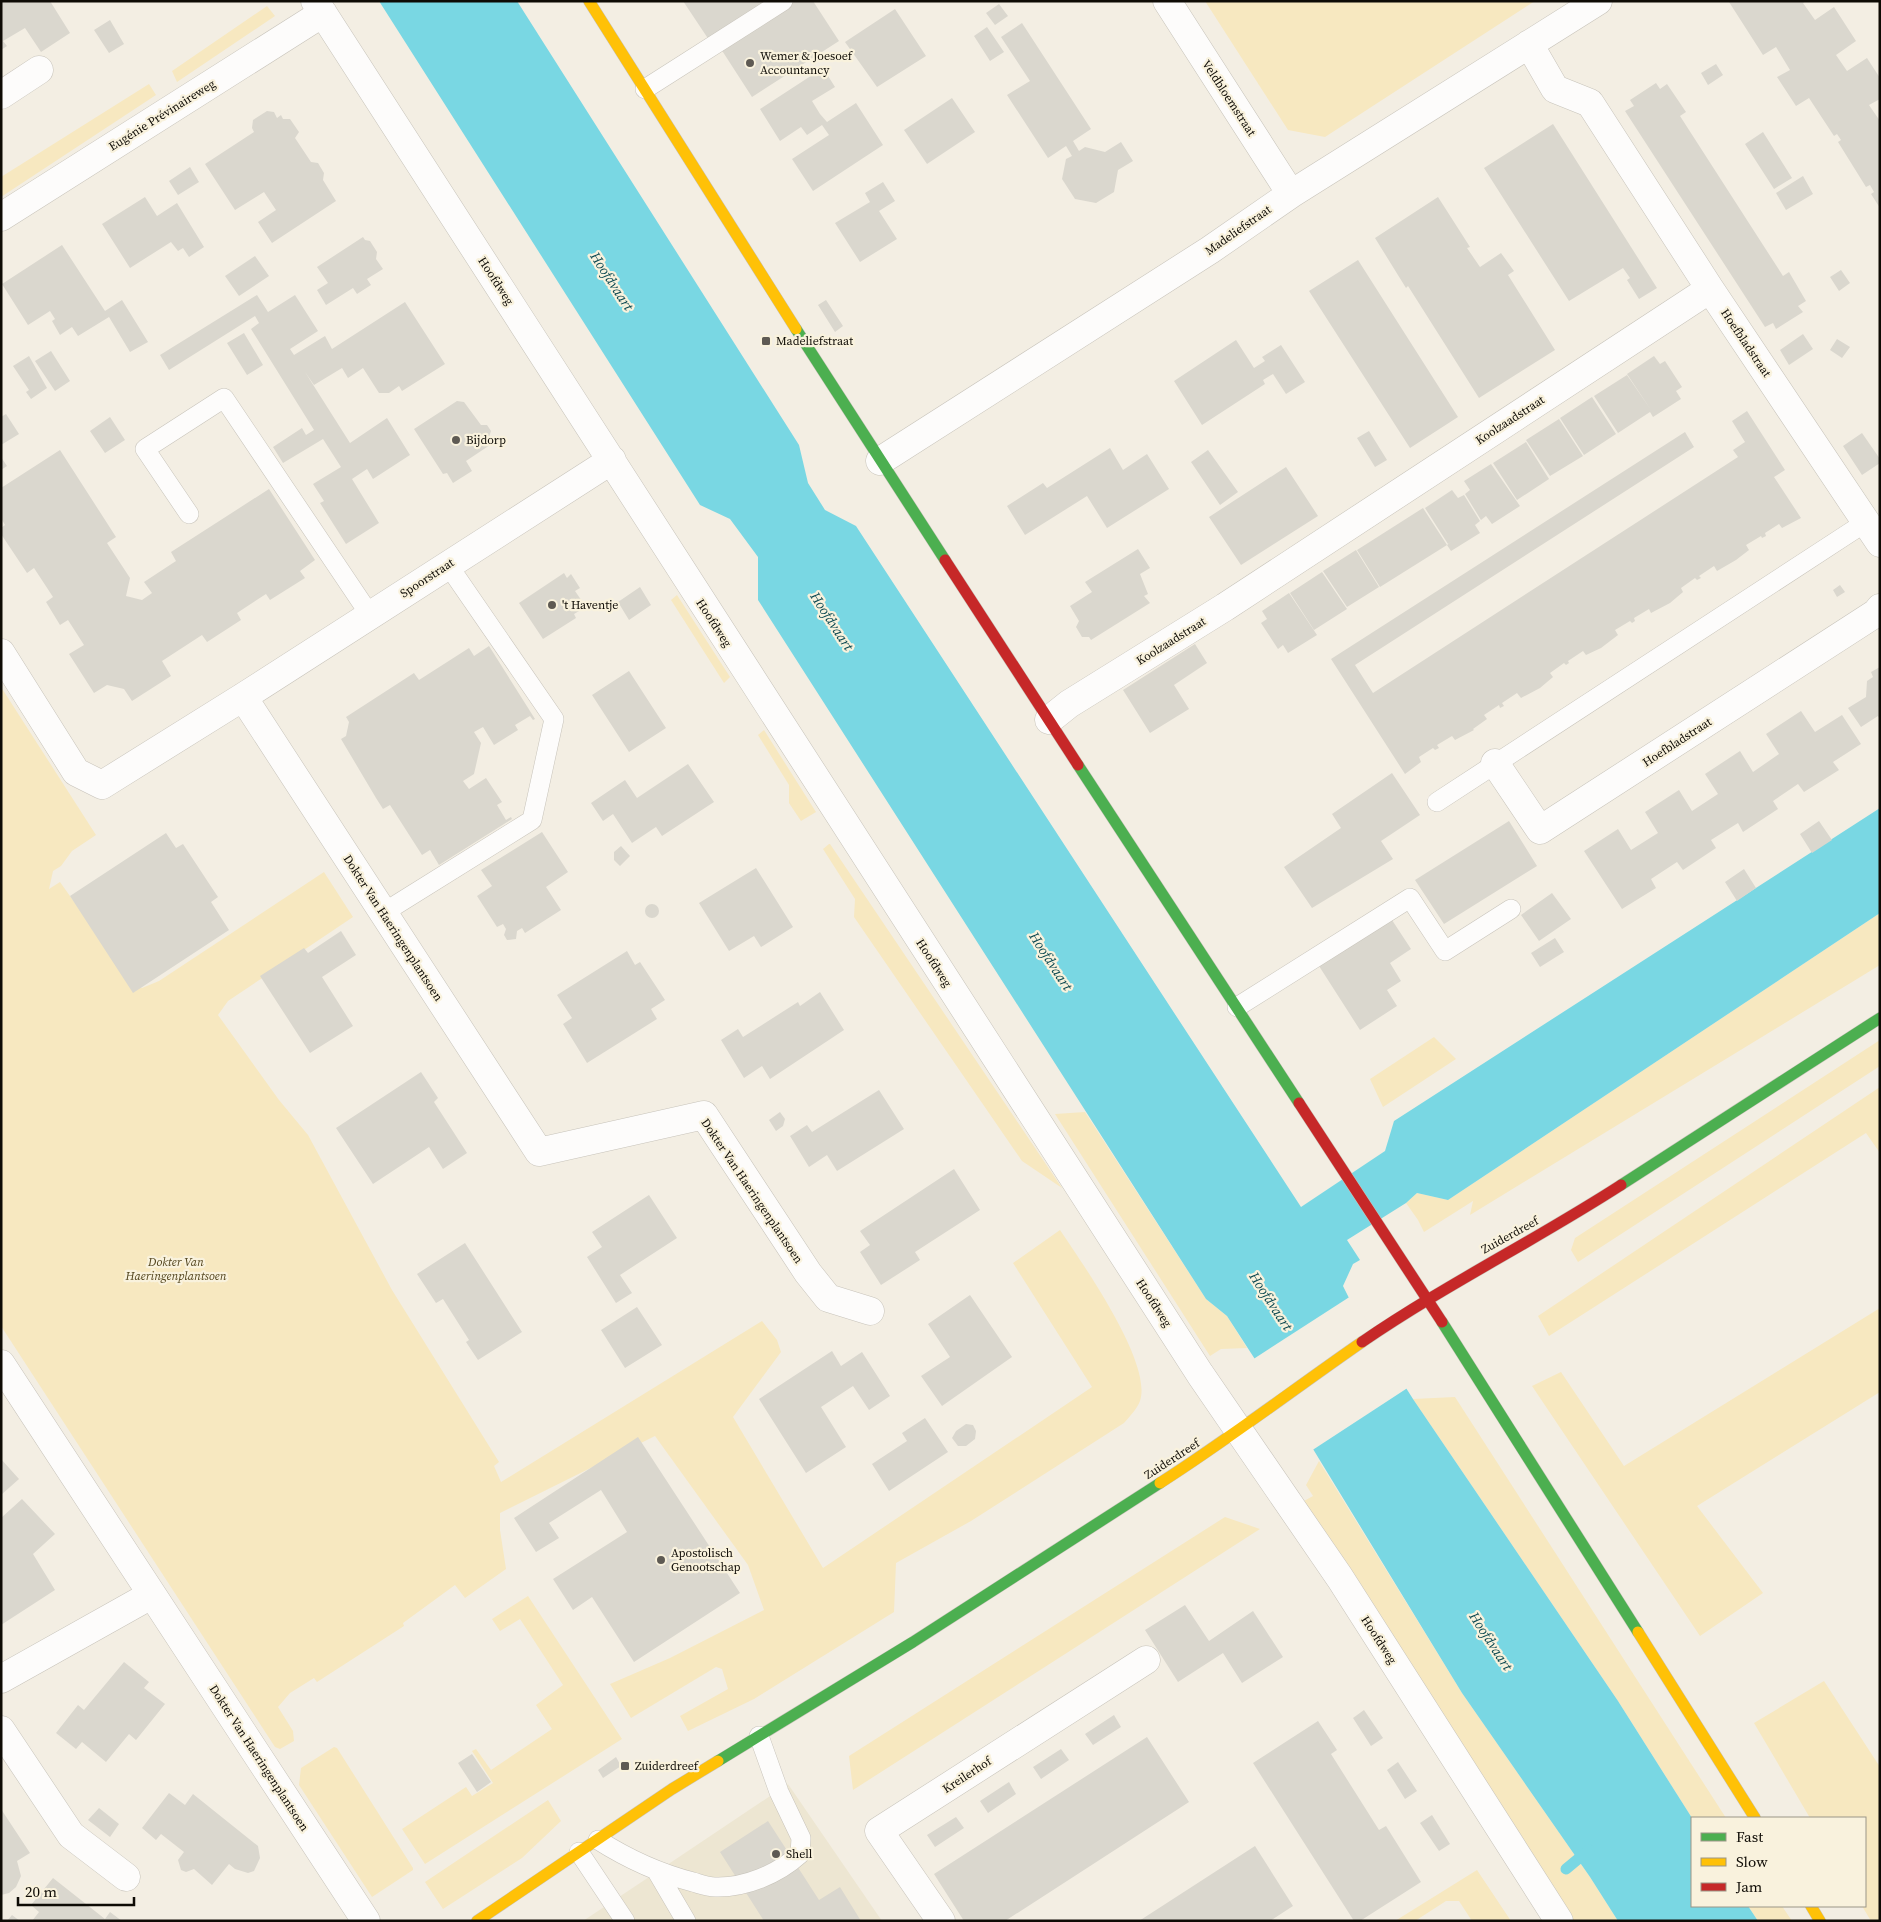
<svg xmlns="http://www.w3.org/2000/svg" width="1881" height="1922" viewBox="0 0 1881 1922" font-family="'Source Serif 4',serif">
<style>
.built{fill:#ede6d2}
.green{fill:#f7e8c0}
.water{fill:#79d7e3}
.pier{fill:#f3eee3}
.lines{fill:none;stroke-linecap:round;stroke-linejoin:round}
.stream{stroke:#79d7e3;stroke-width:11}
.building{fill:#dad7ce}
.lane-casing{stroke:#c7c3ba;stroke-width:20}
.street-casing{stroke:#c7c3ba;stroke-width:29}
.fast-casing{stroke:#c7c3ba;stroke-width:12}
.slow-casing{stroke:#c7c3ba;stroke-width:12}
.jam-casing{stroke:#c7c3ba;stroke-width:12}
.lane{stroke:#fdfcfb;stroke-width:19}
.street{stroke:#fdfcfb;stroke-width:28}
.fast{stroke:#4caf50;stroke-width:11}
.slow{stroke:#ffc107;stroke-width:11}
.jam{stroke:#c62828;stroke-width:11}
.poi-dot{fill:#5e5a53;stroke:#f9f2dd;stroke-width:2}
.labels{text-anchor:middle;stroke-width:4.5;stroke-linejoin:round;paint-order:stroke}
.poi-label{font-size:12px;fill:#0e0b05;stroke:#f9f2dd;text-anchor:start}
.street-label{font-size:12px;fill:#0e0b05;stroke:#f9f2dd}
.park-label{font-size:12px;font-style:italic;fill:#51431c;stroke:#f9f2dd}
.water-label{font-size:14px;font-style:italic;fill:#0a4750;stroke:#f9f2dd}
</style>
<rect width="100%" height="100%" fill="#f3eee3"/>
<path class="built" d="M788 1784 882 1921H583L673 1861Z"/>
<path class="green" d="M1205 1H1535L1325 137 1288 130Z
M267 6 275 16 177 82 172 71Z
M149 84 156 95 1 197V177Z
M677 595 730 677 724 683 671 600Z
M1 687 96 835 72 851 61 866 53 871 49 889 60 882 131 982 142 988 159 981 324 872 353 917 228 1001 218 1015 279 1100 308 1135 392 1290 499 1462 494 1466 501 1482 762 1321 777 1340 781 1352 733 1417 823 1568 1092 1387 1013 1263 1060 1230C1082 1263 1153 1363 1140 1401 1137 1409 1129 1417 1124 1423L971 1521 896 1563 894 1612 754 1699 688 1731 680 1716 728 1689 722 1669 716 1667 631 1718 610 1684 670 1658 764 1610 748 1565 655 1436 500 1513V1530L506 1569 465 1598 455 1585 403 1623 404 1626 317 1682 314 1678 290 1693 278 1707 293 1731 294 1741 280 1749 275 1747 1 1326Z
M764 730 816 812 801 821 789 803V785L758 735Z
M829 844H830L1062 1188 1022 1161 854 917 855 899 823 849Z
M1880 913V965L1470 1215 1473 1201 1424 1232 1418 1220 1406 1203 1417 1193 1448 1200Z
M1434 1037 1456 1059 1383 1107 1370 1079Z
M1880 1040V1066L1578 1262 1571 1250 1575 1238Z
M1880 1087V1153L1866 1133 1549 1336 1538 1316Z
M1085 1112 1206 1299 1227 1316 1247 1348 1221 1349 1210 1356 1055 1114Z
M1880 1308V1392L1697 1506 1763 1593 1700 1636 1532 1386 1561 1372 1624 1466Z
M1455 1397 1726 1818H1692L1618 1701 1413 1399Z
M1319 1461 1462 1693 1590 1877 1618 1921H1572L1304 1501 1313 1496 1306 1485Z
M1225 1517 1260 1529 853 1790 849 1756Z
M528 1596 622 1739 425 1864 402 1829 466 1787 472 1796 493 1783 472 1751 476 1749 491 1770 552 1729 536 1705 563 1685 520 1619 500 1631 492 1619Z
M1824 1681 1880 1767V1921H1871L1862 1906H1865V1818H1810L1754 1723Z
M334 1747 337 1748 413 1868V1870L372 1897 299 1785 301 1768Z
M548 1800 561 1821 522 1858 443 1909 425 1882Z
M1477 1870 1511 1921H1472L1459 1901H1446L1415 1921H1395Z
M1748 1906H1782L1792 1921H1758Z"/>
<path class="water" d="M379 1H517L799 445 808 483 825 510 856 526 1301 1207 1385 1151 1394 1121 1880 808V913L1448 1200 1417 1193 1406 1203 1347 1240 1360 1260 1353 1264 1343 1286 1349 1298 1413 1399 1618 1701 1692 1818V1906H1748L1758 1921H1618L1590 1877 1462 1693 1313 1449 1227 1316 1206 1299 758 600V557L730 519 700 505Z"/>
<path class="pier" d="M1351 1296 1409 1387 1311 1451 1252 1360Z"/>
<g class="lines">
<path class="stream" d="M1566 1869 1589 1850"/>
</g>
<path class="building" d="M1 1H50L70 33 41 52 25 28 3 41 7 46 1 50Z
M683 1H768L709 40Z
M795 1H813L839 41 752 97 721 49Z
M1730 1H1806L1803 3 1815 20 1834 7 1856 41 1836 55 1847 71 1867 58 1880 78V99L1869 105 1880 121V208L1871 194 1874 192 1870 185 1866 187 1838 142 1841 140 1837 134 1834 136 1809 98 1796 106 1777 77 1790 70 1776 47 1763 55 1729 2Z
M999 4 1008 16 995 25 986 13Z
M895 9 926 56 877 87 845 42Z
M110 20 124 44 109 53 94 30Z
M1022 23 1091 129 1073 141 1079 151 1085 147 1105 152 1121 142 1133 161 1118 170 1114 192 1096 203 1075 199 1062 179 1066 159 1072 156 1066 146 1048 158 1007 95 1030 81 1001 37Z
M987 27 1004 52 990 61 974 36Z
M1716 64 1723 75 1708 85 1701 73Z
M823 68 835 87 812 101 820 114 827 122 856 103 883 145 813 191 792 159 829 135 822 125 807 135 801 127 780 141 760 109Z
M1656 83 1660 89 1667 84 1686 112 1680 116 1783 276 1789 272 1806 301 1798 306 1803 312 1776 329 1773 323 1765 327 1625 111 1634 106 1630 100Z
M952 98 975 132 927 164 904 130Z
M267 111 274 112 277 118 281 115 283 119H290L299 132 295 138 311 162 318 163 324 173 323 180 336 201 272 243 258 222 276 210 264 192 235 210 205 164 254 132 252 128 253 120Z
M1553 124 1657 288 1639 299 1627 280 1630 278 1623 268 1569 301 1484 168Z
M1763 132 1792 178 1774 189 1745 144Z
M190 167 199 182 178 195 169 181Z
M1803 176 1813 194 1786 210 1776 193Z
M883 182 895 201 879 211 897 239 860 262 835 223 870 202 865 193Z
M145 197 157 216 177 203 204 247 189 257 183 248 178 251 171 242 130 268 102 224Z
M1438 197 1470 247 1467 248 1480 267 1501 253 1514 271 1508 275 1555 350 1479 398 1408 286 1406 288 1375 238Z
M363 237 365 240 370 241 377 252 376 259 383 269 367 279 371 285 357 294 353 288 326 305 317 290 328 283 317 267Z
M62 245 105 311 122 300 148 342 130 352 109 317 78 336 72 327 60 335 52 321 55 319 50 311 28 325 2 284Z
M255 256 269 276 239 296 225 276Z
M1358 260 1458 417 1410 448 1309 291Z
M1841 270 1850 283 1839 291 1830 277Z
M257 295 268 312 295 295 318 331 290 349 294 355 325 336 332 349 405 302 445 364 402 391 399 386 389 393H379L363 368 348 378 342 368 314 385 305 372 350 443 387 418 410 455 373 479 367 469 352 479 379 523 346 544 320 503 324 501 313 484 341 467 323 439 283 463 273 447 302 428 306 435 314 430 251 329 259 323 255 316 169 370 160 355Z
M826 300 843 326 835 332 818 305Z
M244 333 263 365 247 375 227 343Z
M1803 334 1813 349 1789 365 1780 350Z
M1837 339 1850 347 1842 358 1830 350Z
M1236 340 1254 368 1265 361 1262 357 1281 345 1305 382 1286 394 1273 374 1263 380 1265 384 1202 425 1174 381Z
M51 351 70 381 55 391 35 361Z
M29 356 47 388 31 399 26 392 29 390 13 366Z
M1654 356 1660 364 1665 361 1682 387 1676 391 1681 399 1653 417 1650 412 1618 433 1594 396 1627 375 1651 410 1627 374Z
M1592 397 1616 434 1584 455 1560 418Z
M457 401 464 402 481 425H487L491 431 489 437 493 443 466 461 472 471 453 483 447 473 443 474 414 429Z
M1747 411 1785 470 1774 477 1801 518 1782 528 1779 524 1765 533 1766 536 1762 538 1761 536 1746 545 1749 550 1736 560 1717 571 1714 566 1699 576 1701 578 1697 580 1695 578 1681 588 1683 592 1670 603 1651 613 1649 609 1634 618 1635 621 1632 623 1630 621 1615 630 1618 635 1601 648 1586 655 1583 651 1568 661 1569 663 1566 665 1564 663 1550 673 1553 677 1540 688 1521 698 1517 693 1502 703 1504 706 1500 708 1499 705 1484 715 1487 719 1473 729 1474 730 1455 740 1452 736 1437 745 1439 748 1435 750 1433 748 1419 757 1421 762 1405 774 1331 659 1685 432 1694 447 1355 665 1373 693 1738 457 1733 450 1745 442 1732 421Z
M6 414 19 434 1 445V417Z
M110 417 125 440 105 453 90 431Z
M1559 419 1583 456 1550 476 1526 440Z
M1369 431 1387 460 1375 467 1357 438Z
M1862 433 1880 459V463L1862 475 1843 446Z
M1526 442 1549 479 1517 500 1493 463Z
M1110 448 1123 470 1147 454 1169 489 1107 528 1087 496 1025 535 1007 506 1043 483 1047 488Z
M60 450 116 537 107 543 130 578 126 596 142 600 152 593 144 582 176 561 171 552 269 489 315 560 300 571 305 578 270 600 266 594 237 613 241 620 207 642 202 635 162 661 171 676 132 701 124 689 107 685 94 693 69 654 84 645 68 620 60 625 46 602 53 597 34 568 27 573 1 534V528L5 525 1 518V488Z
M1208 450 1238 492 1220 505 1191 462Z
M1 457 7 466 1 470Z
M1491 464 1520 506 1492 524 1486 516 1481 520 1465 494 1470 490 1464 481Z
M1286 467 1318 516 1241 565 1209 517Z
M1452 490 1458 498 1464 495 1480 521 1475 525 1480 533 1451 551 1447 545 1451 542 1448 544 1425 508Z
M1423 508 1447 545 1380 587 1357 550Z
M1138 549 1150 568 1140 574 1148 594 1144 596 1150 603 1091 640 1089 637H1082L1076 627 1079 621 1070 606 1092 592 1085 582Z
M1356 550 1379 587 1347 607 1323 571Z
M1322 572 1347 609 1314 630 1290 593Z
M564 573 567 578 571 574 580 588 575 591 586 607 574 614 576 618 543 639 519 603Z
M1840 585 1845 592 1837 597 1833 590Z
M640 587 651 605 629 620 618 602Z
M1289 593 1317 635 1288 653 1283 645 1278 649 1261 623 1267 619 1262 611Z
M1195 644 1207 663 1174 685 1189 709 1150 733 1123 690Z
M489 646 535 719 533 720 530 716 515 725 518 730 494 745 483 727 474 732 481 743 474 774 463 781 469 789 486 778 502 802 497 805 506 820 511 817 512 819 439 865 430 850 422 855 390 805 383 809 376 798 341 739 346 736 349 722 346 717 414 673 419 680 469 648 474 656Z
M1880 667V719L1878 716 1861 727 1848 708 1866 697 1867 681 1873 677 1871 672Z
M629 671 666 728 629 752 592 695Z
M1801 711 1815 732 1842 715 1861 744 1833 762 1839 770 1804 792 1798 784 1773 801 1778 809 1743 832 1738 823 1711 840 1716 848 1683 870 1677 862 1651 879 1656 888 1622 909 1584 851 1618 829 1631 850 1658 833 1645 812 1679 790 1692 811 1718 794 1705 774 1740 751 1753 772 1779 754 1766 734Z
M688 764 714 802 662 836 656 827 632 843 613 814 603 821 591 803 625 780 637 798Z
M1392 773 1420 815 1381 841 1393 859 1312 908 1284 867 1341 828 1332 814Z
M1509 821 1537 866 1444 924 1415 880Z
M1819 821 1832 840 1812 853 1800 834Z
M542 832 568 872 546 887 561 910 525 933 522 928 517 931 516 939 507 940 504 935 506 929 503 924 497 927 477 896 492 886 481 870Z
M166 833 176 848 183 844 208 882 218 897 211 902 229 930 133 993 70 896Z
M621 846 630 856 620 866 614 860V852Z
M756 868 793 927 761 947 754 936 729 951 699 903Z
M1744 869 1756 888 1737 901 1725 882Z
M1552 893 1571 919 1539 941 1521 915Z
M645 911a7 7 0 1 1 14 0a7 7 0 1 1-14 0Z
M1392 920 1411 949 1390 963 1401 981 1387 990 1397 1006 1360 1030 1319 966Z
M341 931 356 955 322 977 353 1026 310 1053 260 976 304 948 308 953Z
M1555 938 1564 952 1540 967 1531 953Z
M627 951 635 965 640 962 665 1000 651 1009 657 1019 587 1063 563 1024 572 1018 557 995Z
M820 992 844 1030 770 1079 762 1066 744 1078 721 1040 738 1029 743 1037 798 1002 800 1006Z
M421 1072 438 1098 434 1102 467 1153 443 1169 429 1147 373 1184 336 1128Z
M879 1090 904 1129 837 1171 827 1155 809 1167 790 1136 807 1125 812 1132Z
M780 1112 785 1119 783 1126 776 1131 769 1120Z
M954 1169 980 1210 915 1252 920 1260 881 1285 860 1252 870 1245 860 1231Z
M649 1195 677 1238 620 1275 632 1293 616 1303 587 1257 602 1247 592 1232Z
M465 1243 522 1332 478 1360 466 1342 469 1340 443 1299 436 1303 417 1274Z
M970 1295 1012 1357 942 1406 921 1376 950 1357 928 1324Z
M637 1307 662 1345 625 1368 601 1330Z
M832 1351 841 1366 862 1352 890 1396 869 1410 853 1386 821 1407 846 1447 806 1473 759 1399Z
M925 1418 948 1452 889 1491 872 1464 907 1441 902 1433Z
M966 1424 973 1425 976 1431 975 1439 966 1446H958L952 1438 956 1431Z
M638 1437 740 1593 634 1662 592 1597 573 1610 553 1579 627 1532 601 1490 549 1523 559 1538 536 1552 514 1518Z
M1 1459 19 1479 1 1495Z
M22 1499 55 1534 33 1554 55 1590 1 1625V1518Z
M1185 1605 1209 1641 1253 1611 1283 1657 1242 1683 1223 1653 1178 1682 1145 1630Z
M124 1662 149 1682 144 1688 165 1704 136 1740 129 1734 106 1762 82 1742 76 1749 56 1733 78 1705 84 1710Z
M1364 1710 1383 1738 1371 1746 1353 1718Z
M1114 1715 1121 1727 1093 1745 1085 1734Z
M1318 1721 1337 1750 1331 1754 1379 1830 1386 1826 1421 1882 1360 1921H1354L1253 1763Z
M1147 1737 1189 1802 1005 1921H964L934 1874Z
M1061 1749 1069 1760 1041 1779 1033 1767Z
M472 1754 491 1782 477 1792 458 1763Z
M616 1757 621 1766 603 1778 598 1770Z
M1398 1762 1417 1791 1405 1799 1387 1770Z
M1009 1782 1016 1794 988 1813 980 1801Z
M169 1793 185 1805 193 1794 258 1846 260 1858 254 1871 248 1873 235 1869 229 1864 212 1885 194 1869 186 1872 181 1870 178 1860 184 1852 161 1834 156 1840 142 1828Z
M99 1808 119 1824 110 1837 88 1820Z
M1 1809 30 1853 17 1861 21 1876 16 1887 9 1893 1 1895Z
M1432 1815 1450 1844 1439 1851 1420 1823Z
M956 1817 964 1828 935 1847 927 1835Z
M768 1821 819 1900 840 1887 861 1921H764L720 1852Z
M1255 1846 1293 1906 1270 1921H1139Z
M53 1878 105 1919 110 1912 122 1921H32L39 1912 31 1905Z
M12 1915 20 1921H7Z"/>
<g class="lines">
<defs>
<path id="lane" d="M645 89 783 1
M189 514 145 449 224 398 370 615
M1437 802 1866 522
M383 913 532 820 554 719 448 565
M1237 1007 1410 898 1445 951 1511 909
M598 1840C628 1859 658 1873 693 1882 700 1884 708 1887 715 1887 745 1888 778 1874 800 1854L801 1838 779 1792 759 1736
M579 1852 625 1921
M656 1870 686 1921"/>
<path id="street" d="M315 1 1200 1374 1340 1578 1559 1921
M1167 1 1291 194
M1 95 39 70
M1 217 323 13
M1710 289 1880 543
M880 461 1210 250 1291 194 1598 1
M1 653 76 772 102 785 243 697 612 460
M243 697 539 1152 704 1115 808 1273 828 1298 870 1311
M1049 720 1069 704 1225 607 1710 289 1590 103 1555 89 1529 44
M1495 763 1540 830 1876 613 1880 608
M1 1364 366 1921
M1 1679 151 1595
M1 1730 71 1835 126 1877
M941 1921 879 1831 1146 1660"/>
<path id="fast" d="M796 329 945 560
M1078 765 1299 1103
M1621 1185 1880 1018
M1442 1322 1638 1632
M718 1761 913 1642 1160 1483"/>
<path id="slow" d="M589 1 796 329
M1160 1483C1229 1439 1294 1389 1362 1342
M1638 1632 1755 1818
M1811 1906 1820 1921
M477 1921 672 1789 718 1761"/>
<path id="jam" d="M945 560 1078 765
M1299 1103 1442 1322
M1362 1342C1445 1285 1536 1240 1621 1185"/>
</defs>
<use href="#lane" class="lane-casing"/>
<use href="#street" class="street-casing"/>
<use href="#fast" class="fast-casing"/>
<use href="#slow" class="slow-casing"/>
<use href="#jam" class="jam-casing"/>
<use href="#lane" class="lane"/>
<use href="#street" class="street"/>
<use href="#fast" class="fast"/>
<use href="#slow" class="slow"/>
<use href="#jam" class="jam"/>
</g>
<g class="poi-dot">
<circle cx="750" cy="63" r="5"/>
<rect x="761" y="336" width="10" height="10" rx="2.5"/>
<circle cx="456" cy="440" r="5"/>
<circle cx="552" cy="605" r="5"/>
<circle cx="661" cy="1560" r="5"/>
<rect x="620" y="1761" width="10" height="10" rx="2.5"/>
<circle cx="776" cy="1854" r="5"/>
</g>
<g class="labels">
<g class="poi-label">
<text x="760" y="60">Wemer &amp; Joesoef<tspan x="760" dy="14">Accountancy</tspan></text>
<text x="776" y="345">Madeliefstraat</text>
<text x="466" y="444">Bijdorp</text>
<text x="562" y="609">'t Haventje</text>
<text x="671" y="1557">Apostolisch<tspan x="671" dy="14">Genootschap</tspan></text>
<text x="635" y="1770">Zuiderdreef</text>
<text x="786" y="1858">Shell</text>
</g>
<g class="street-label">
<text transform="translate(1229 98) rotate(57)" y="4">Veldbloemstraat</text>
<text transform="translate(162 115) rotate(-32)" y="4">Eugénie Prévinaireweg</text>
<text transform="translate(1238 230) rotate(-35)" y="4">Madeliefstraat</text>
<text transform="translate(496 281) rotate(57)" y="4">Hoofdweg</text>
<text transform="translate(1746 343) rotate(56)" y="4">Hoefbladstraat</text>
<text transform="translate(1510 420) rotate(-33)" y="4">Koolzaadstraat</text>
<text transform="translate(427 578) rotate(-33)" y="4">Spoorstraat</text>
<text transform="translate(714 623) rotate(57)" y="4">Hoofdweg</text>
<text transform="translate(1171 641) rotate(-32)" y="4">Koolzaadstraat</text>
<text transform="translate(1677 742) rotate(-33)" y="4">Hoefbladstraat</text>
<text transform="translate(393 928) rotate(57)" y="4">Dokter Van Haeringenplantsoen</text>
<text transform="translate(934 963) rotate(57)" y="4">Hoofdweg</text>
<text transform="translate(752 1191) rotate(56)" y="4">Dokter Van Haeringenplantsoen</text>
<text transform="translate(1510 1235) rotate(-29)" y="4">Zuiderdreef</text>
<text transform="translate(1154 1303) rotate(57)" y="4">Hoofdweg</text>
<text transform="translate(1172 1459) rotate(-33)" y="4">Zuiderdreef</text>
<text transform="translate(1379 1640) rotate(57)" y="4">Hoofdweg</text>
<text transform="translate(259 1758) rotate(57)" y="4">Dokter Van Haeringenplantsoen</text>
<text transform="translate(967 1775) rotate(-33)" y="4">Kreilerhof</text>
</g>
<g class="park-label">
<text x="176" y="1266">Dokter Van<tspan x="176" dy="14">Haeringenplantsoen</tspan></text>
</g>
<g class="water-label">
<text transform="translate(612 281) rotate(57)" y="5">Hoofdvaart</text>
<text transform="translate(832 621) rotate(57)" y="5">Hoofdvaart</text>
<text transform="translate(1051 961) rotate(57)" y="5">Hoofdvaart</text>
<text transform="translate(1271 1301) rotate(57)" y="5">Hoofdvaart</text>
<text transform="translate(1491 1641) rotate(57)" y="5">Hoofdvaart</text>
</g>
</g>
<rect width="1881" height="1922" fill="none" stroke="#0e0b05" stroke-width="5"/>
<rect x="1691" y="1817" width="175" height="90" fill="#f9f2dd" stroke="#9b9687"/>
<rect x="1701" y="1833" width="25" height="8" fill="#4caf50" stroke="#9b9687"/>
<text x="1736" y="1842" font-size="15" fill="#0e0b05">Fast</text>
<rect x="1701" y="1858" width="25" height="8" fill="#ffc107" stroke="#9b9687"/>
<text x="1736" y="1867" font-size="15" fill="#0e0b05">Slow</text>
<rect x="1701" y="1883" width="25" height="8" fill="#c62828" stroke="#9b9687"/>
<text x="1736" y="1892" font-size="15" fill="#0e0b05">Jam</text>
<path d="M18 1897v8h116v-8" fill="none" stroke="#0e0b05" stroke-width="2.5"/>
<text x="25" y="1897" font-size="15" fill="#0e0b05" stroke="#f9f2dd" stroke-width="4" paint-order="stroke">20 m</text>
</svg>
